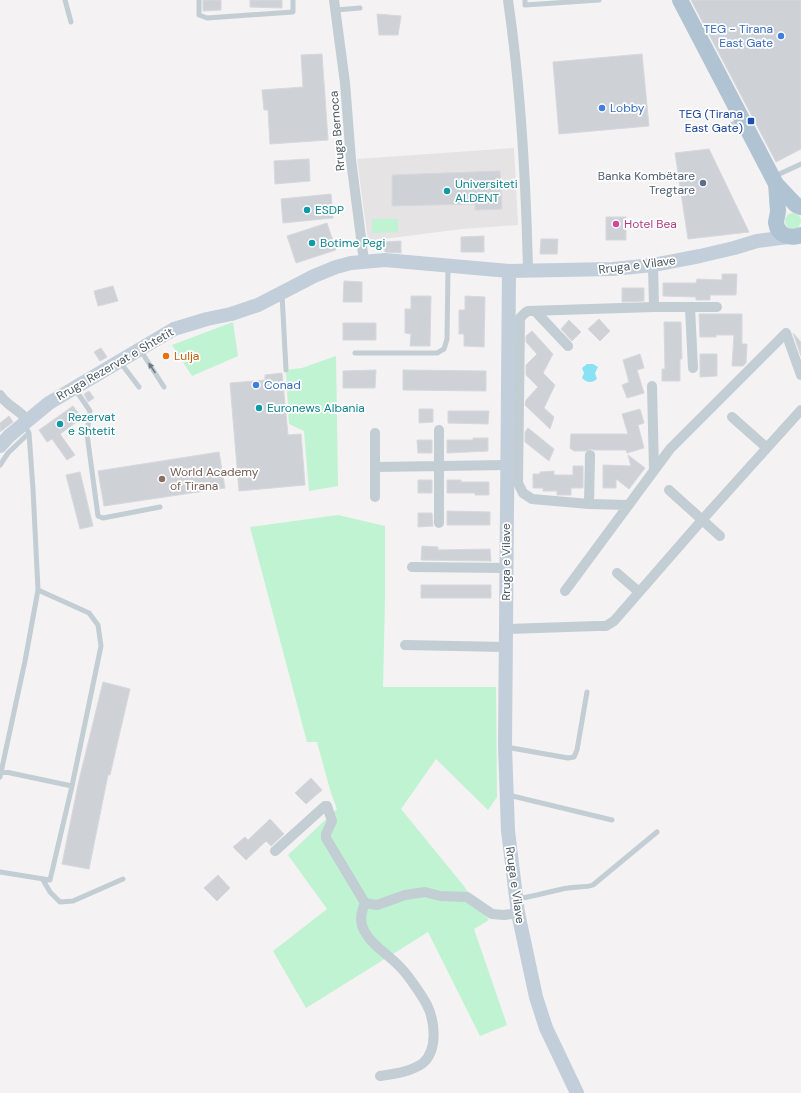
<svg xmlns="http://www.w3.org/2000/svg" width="801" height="1093" viewBox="0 0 801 1093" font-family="'DM Sans',sans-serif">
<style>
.education{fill:#e5e3e4}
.green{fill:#bff3d1}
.water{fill:#89e2f3}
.building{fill:#ced2d7;stroke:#d6d8de}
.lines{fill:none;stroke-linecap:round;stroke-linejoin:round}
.lane{stroke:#c2cdd4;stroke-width:5}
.street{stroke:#c2cdd4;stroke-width:10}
.secondary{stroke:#c2ceda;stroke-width:14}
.primary{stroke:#b0c3d2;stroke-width:16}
.oneway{fill:#6d7a84}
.shop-dot{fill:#3f7fe0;stroke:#fff;stroke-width:1.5}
.transit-dot{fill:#1a4fb4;stroke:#fff;stroke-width:1.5}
.service-dot{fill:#5c6f8a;stroke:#fff;stroke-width:1.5}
.culture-dot{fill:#0f9aa8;stroke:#fff;stroke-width:1.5}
.hotel-dot{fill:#d1479c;stroke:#fff;stroke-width:1.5}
.food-dot{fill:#e8710a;stroke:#fff;stroke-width:1.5}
.education-dot{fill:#8d6e63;stroke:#fff;stroke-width:1.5}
.labels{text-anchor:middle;stroke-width:3.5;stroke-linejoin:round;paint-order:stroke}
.shop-label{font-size:12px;fill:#366cbe;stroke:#fff;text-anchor:start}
.transit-label{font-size:12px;fill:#164399;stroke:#fff;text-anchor:end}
.street-label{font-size:12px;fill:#485761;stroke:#fff}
.service-label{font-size:12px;fill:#4e5e75;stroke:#fff;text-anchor:end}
.culture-label{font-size:12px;fill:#0d838f;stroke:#fff;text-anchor:start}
.hotel-label{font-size:12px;fill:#b23c85;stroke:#fff;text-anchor:start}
.food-label{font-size:12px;fill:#c56008;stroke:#fff;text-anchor:start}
.education-label{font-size:12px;fill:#785e54;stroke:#fff;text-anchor:start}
</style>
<rect width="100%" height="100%" fill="#f4f2f2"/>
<path class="education" d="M514 148 518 225 462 229 368 241 357 159Z"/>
<path class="green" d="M785 221a8 8 0 1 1 16 0a8 8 0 1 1-16 0Z
M372 219H398V232L372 233Z
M233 322 238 356 192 376 172 345Z
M336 356 338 486 309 491 304 431 289 424 286 370 302 368Z
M338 515 385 526V598L383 687H496L497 797 488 810 436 759 401 809 463 885 489 920 474 929 507 1025 480 1036 428 932 306 1008 273 951 327 909 288 855 337 809 331 793 317 742H307L250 527Z"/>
<path class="water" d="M587 364H593L598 367 595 373 597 379C592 383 587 383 582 378L584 373 582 368Z"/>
<path class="building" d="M203 0H221V10L203 11Z
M250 0H282V8L250 7Z
M691 0H801V149L776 162Z
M377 14 401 16 398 35H379Z
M322 54 328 140 270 144 268 110H264L262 90 303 87 301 55Z
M642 54 649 126 559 134 553 62Z
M709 149 749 232 688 239 675 153Z
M309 159 310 181 275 184 274 161Z
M500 171 502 209 475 210V204L392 206V175Z
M331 194 333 218 283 223 281 199Z
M606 217H626V240H606Z
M327 223 336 250 296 263 287 236Z
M484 236V252H461V237Z
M541 239H558L557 254H540Z
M401 241V253L385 252 384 242Z
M722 274H737L736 295H710V300H696V297L663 296V283H696L697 279 722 280Z
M344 281 362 282V302H343Z
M113 286 118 301 98 306 94 291Z
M622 288H644V301L622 302Z
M411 296H431L430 346H410L411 334 405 333V309H411Z
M465 296 485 297 484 347 464 346V334H459V310H465Z
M699 314H742V344H747L746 363 743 366H732L734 335H716V337H700Z
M599 319 610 331 600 341 588 329Z
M569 320 581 332 572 341 561 329Z
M664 322H681L682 359H680V381H662V369H665Z
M343 323H376V340H343Z
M532 331 553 354 543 373 555 385 544 408 554 417 550 429 525 405 526 400 538 387 526 375V365L537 354 526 342V336Z
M793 333 801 342V356Z
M101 348 107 357 100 361 94 352Z
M640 354 644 368 637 370 644 393 627 398 622 385 629 382 623 360Z
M700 354H717V376L700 377Z
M376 370 375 388H343V371Z
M403 370 486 371V391L403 390Z
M282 373 288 435 301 434 305 485 239 491 230 383 265 380V375Z
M89 391 94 398 88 402 84 394Z
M73 406 82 418 60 434 75 455 67 460 52 439 47 442 39 430Z
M419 409H433V422L419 423Z
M640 409 644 423 638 425 644 448 627 453 626 450H594L591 449 585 451H574L570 448 571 434H628L622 414Z
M448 411H489L488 424 448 423Z
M9 416 13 422 0 432V423Z
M528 428 554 449 549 461 525 442V432Z
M473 438H488V451L447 453V440H473Z
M417 440H432V453H418Z
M219 452 225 488 104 506 98 471Z
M628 455 645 468 629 489 616 479V488H603V465L631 466Z
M573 466H583V488H571V495H557V491H543V488H533V474H540V472L554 471V475H573Z
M80 472 93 526 80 529 66 475Z
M418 480H432V493H418Z
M447 480H461V482H489V495H475V493H447Z
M447 511 490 512V525H447Z
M418 513H432L433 526 418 527Z
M422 546 438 547V550L490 549 491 561 421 560Z
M421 585H491V598H421Z
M103 682 130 689 110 775H108L89 869 62 864 79 780Z
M311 778 322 790 306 804 295 793Z
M270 819 284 834 271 846 266 841 246 860 233 847 245 837 248 840Z
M218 875 230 888 217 901 204 888Z"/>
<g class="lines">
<path class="lane" d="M65 0 71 22
M199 0V15L207 18 293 12V0
M525 0V5L599 0
M336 10 360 8
M726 127 740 121
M775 176 801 164
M282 294 286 370
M141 351 164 387
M355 353H437L444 349 447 339 448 268
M120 362 139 387
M75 389 90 411 87 434 98 516 103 518 160 507
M0 465 8 453 29 433 28 431
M506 747 568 758 574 757 577 750 587 692
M1 771 72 786
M0 777 25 661 38 590 33 489 29 433
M508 795 612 820
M0 872 50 880 72 786 101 646 98 625 89 613 38 590
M43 880 50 892 60 902 73 901 123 879
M517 899C535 896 551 891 568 888 576 886 585 888 593 885L657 832"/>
<path class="street" d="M334 0 345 83 351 160 364 261
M508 0C521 89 526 180 528 271
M653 265 654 307
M690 308 693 368
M535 311 568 346
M652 386 654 470
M0 395C7 406 20 410 27 420
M732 417 767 448
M375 467 507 465
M669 490 720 536
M375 497V433
M589 504 590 455
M628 505 589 504 532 499 523 493 518 483 520 318 525 313 528 311 654 307H717
M439 523V430
M412 567 506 568
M617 573 639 592
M565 591 670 449 786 333 801 375
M505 629 597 626H606L614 621 702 520 801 410
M405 645 505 647
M275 851 325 806H327L332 821 326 834V838L365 903 377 905 405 895 425 892 440 896 467 897 492 914 504 915 518 913
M365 903C361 912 359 923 365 932 373 947 390 955 401 968 408 975 423 997 427 1005 435 1021 438 1050 423 1063 411 1072 393 1074 380 1076"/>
<path class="secondary" d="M509 271 505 746 508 831 518 913 536 997 546 1028 577 1093
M0 446 9 436 49 403 174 329 207 319 231 314 258 305 314 276 336 267 351 263 385 260 509 271 613 269 653 265 700 256 734 248 757 241 788 237"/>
<path class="primary" d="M680 0 776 184 796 205 801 207
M776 184C777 193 777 202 778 210 778 215 776 219 776 223 778 236 791 239 801 235"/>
</g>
<defs><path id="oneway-solid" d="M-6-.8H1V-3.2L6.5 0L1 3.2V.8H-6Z"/></defs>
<use class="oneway" href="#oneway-solid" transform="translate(152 368) rotate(-123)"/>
<g class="shop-dot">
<circle cx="781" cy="36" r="4"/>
<circle cx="602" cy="108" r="4"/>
<circle cx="256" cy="385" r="4"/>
</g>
<rect class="transit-dot" x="747" y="117" width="8" height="8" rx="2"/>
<circle class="service-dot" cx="703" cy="183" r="4"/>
<g class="culture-dot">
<circle cx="447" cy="191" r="4"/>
<circle cx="307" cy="210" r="4"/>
<circle cx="312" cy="243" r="4"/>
<circle cx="259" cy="408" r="4"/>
<circle cx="60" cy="424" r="4"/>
</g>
<circle class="hotel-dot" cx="616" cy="224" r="4"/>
<circle class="food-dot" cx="166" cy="356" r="4"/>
<circle class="education-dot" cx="162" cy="479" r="4"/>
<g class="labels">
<g class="shop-label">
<text x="773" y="33" text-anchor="end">TEG - Tirana<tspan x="773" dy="14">East Gate</tspan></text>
<text x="610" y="112">Lobby</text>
<text x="264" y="389">Conad</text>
</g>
<g class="transit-label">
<text x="743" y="118">TEG (Tirana<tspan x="743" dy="14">East Gate)</tspan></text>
</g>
<g class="street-label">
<text transform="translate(337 131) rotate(-95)" y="4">Rruga Bernoca</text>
<text transform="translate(637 265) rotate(-7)" y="4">Rruga e Vilave</text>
<text transform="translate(115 364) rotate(-30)" y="4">Rruga Rezervat e Shtetit</text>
<text transform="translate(506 562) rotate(-90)" y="4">Rruga e Vilave</text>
<text transform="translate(515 885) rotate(82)" y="4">Rruga e Vilave</text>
</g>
<g class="service-label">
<text x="695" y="180">Banka Kombëtare<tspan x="695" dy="14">Tregtare</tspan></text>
</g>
<g class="culture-label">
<text x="455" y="188">Universiteti<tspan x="455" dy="14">ALDENT</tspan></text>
<text x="315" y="214">ESDP</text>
<text x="320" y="247">Botime Pegi</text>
<text x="267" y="412">Euronews Albania</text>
<text x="68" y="421">Rezervat<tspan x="68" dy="14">e Shtetit</tspan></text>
</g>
<g class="hotel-label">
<text x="624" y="228">Hotel Bea</text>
</g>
<g class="food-label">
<text x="174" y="360">Lulja</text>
</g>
<g class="education-label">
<text x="170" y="476">World Academy<tspan x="170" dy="14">of Tirana</tspan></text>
</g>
</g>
</svg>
